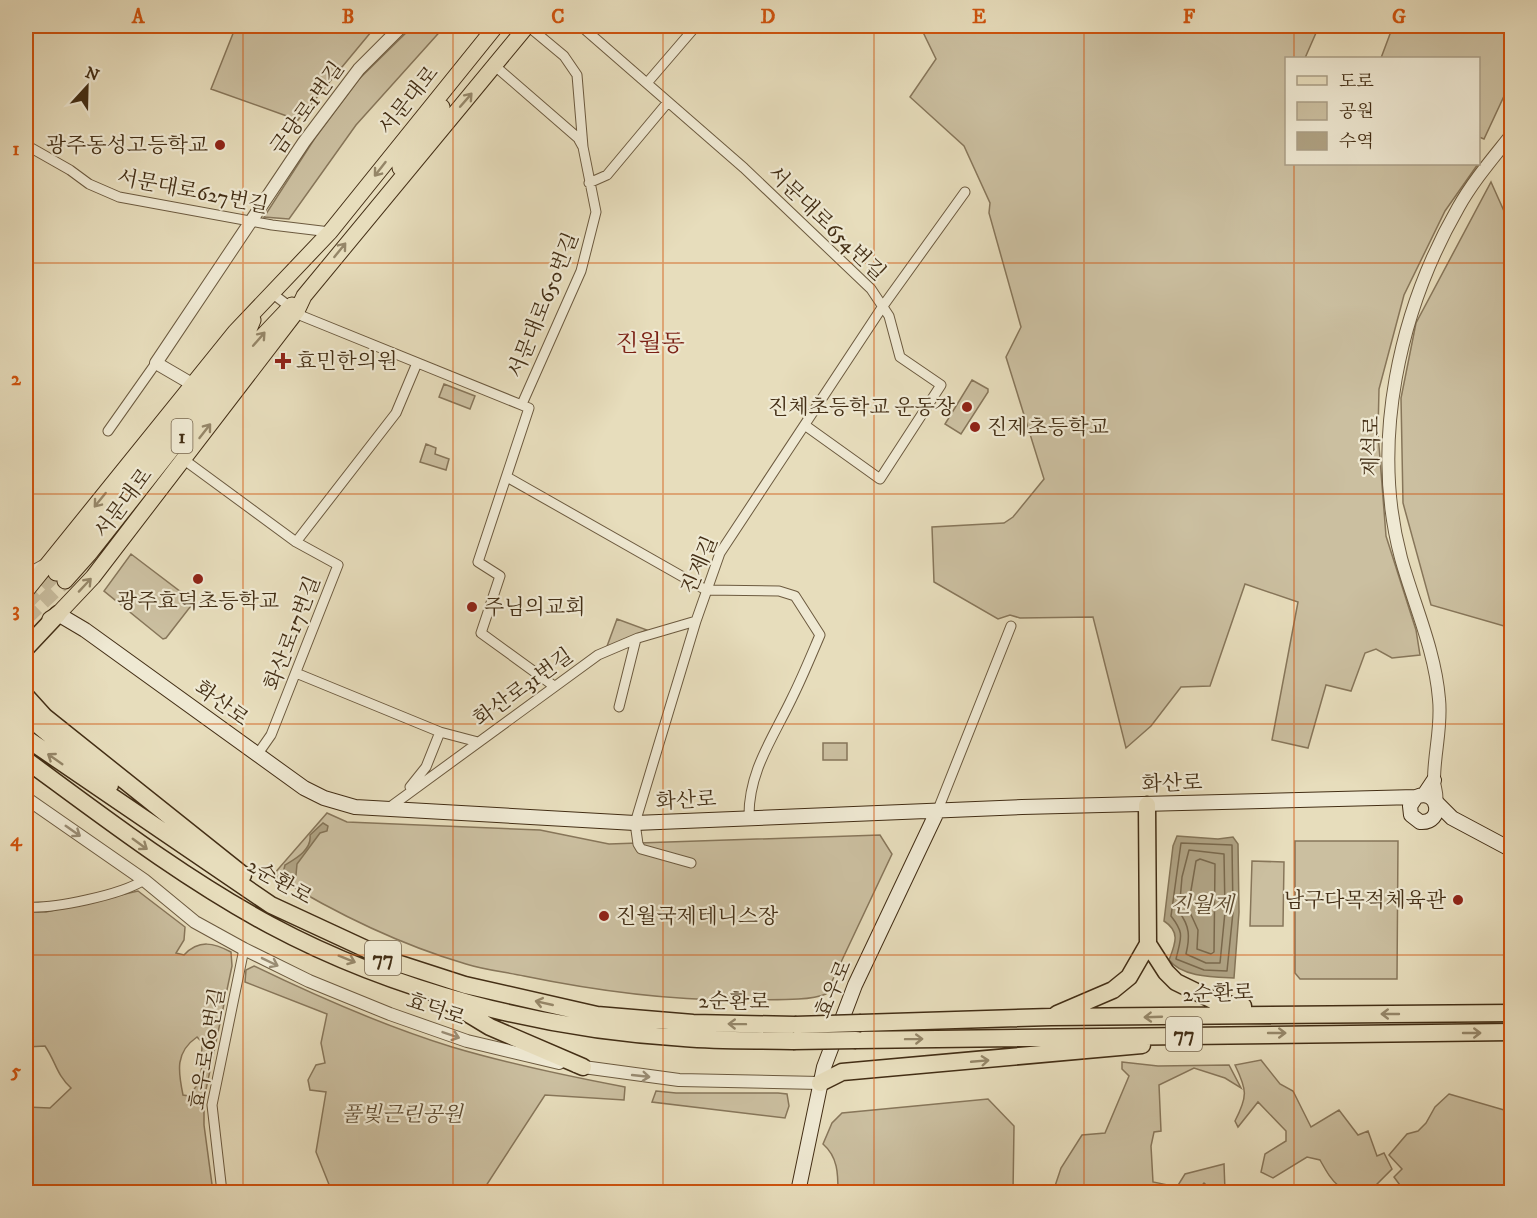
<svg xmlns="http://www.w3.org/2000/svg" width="1537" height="1218" viewBox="0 0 1537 1218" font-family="'IM FELL DW Pica','Noto Serif KR',serif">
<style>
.green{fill:#cbbfa0;stroke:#87765a;stroke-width:1.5;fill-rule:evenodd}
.water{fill:#afa283;stroke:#847457;stroke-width:1.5}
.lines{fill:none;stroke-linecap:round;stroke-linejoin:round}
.shore{stroke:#79684c;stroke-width:1.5}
.primary-tunnel{stroke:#c6ba9b;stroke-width:15;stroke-dasharray:15 8;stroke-linecap:butt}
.minor-casing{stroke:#6c5a3f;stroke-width:11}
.tertiary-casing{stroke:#6c5a3f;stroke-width:14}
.secondary-casing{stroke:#432e15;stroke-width:16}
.primary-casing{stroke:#432e15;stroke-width:17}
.trunk-casing{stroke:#432e15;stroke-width:19}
.minor{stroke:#efe9d3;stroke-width:9}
.tertiary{stroke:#efe9d3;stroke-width:12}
.secondary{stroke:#efe9d3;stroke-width:14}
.primary{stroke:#e7ddbc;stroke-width:15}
.trunk{stroke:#e7ddbc;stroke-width:16}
.trunk-bridge-casing{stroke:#432e15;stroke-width:19;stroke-linecap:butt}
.trunk-bridge{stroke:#e7ddbc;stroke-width:16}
.oneway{stroke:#958668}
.oneway2{stroke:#998c74}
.grid{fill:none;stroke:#cf530d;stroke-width:1.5;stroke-opacity:0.55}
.poi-dot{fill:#8f2418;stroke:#efe9d3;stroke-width:2}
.labels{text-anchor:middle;stroke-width:4.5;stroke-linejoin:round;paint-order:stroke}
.shield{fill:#efe9d3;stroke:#77664e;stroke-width:1.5}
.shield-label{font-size:20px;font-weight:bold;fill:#432e15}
.street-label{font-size:21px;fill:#432e15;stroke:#efe9d3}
.poi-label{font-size:21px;fill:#432e15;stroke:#efe9d3;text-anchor:start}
.park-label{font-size:21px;font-style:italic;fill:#5e4b31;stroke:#efe9d3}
.water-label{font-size:22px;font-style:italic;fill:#5e4b30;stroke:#efe9d3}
.quarter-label{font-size:24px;fill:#7a1f14;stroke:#efe9d3}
.neatline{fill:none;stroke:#cf530d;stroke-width:2}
.grid-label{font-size:20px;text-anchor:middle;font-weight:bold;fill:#cf530d}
</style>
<rect width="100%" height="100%" fill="#e7ddbc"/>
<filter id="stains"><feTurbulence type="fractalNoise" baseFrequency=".00333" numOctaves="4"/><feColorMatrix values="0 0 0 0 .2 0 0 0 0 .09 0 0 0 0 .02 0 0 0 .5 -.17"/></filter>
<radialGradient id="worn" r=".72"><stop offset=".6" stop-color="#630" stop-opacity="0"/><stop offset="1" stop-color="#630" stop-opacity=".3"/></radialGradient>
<path class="green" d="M236 26H376L298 120 211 89Z
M413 26H445L356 125 289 219 264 217 315 138 359 79Z
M920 26H1319L1305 58H1286V164H1478L1445 211 1404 295 1379 389 1378 433 1386 536 1416 630 1420 655 1392 658 1376 649 1365 653 1351 691 1326 685 1308 748 1272 740 1298 602 1245 584 1210 686 1181 687 1151 726 1126 748 1093 617 1020 618 1010 615 998 619 934 582 932 527 1004 523 1013 517 1044 479 1006 357 1021 327 989 213 990 203 964 146 910 97 936 59Z
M1393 26H1488L1511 36V81L1484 139 1479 137 1478 58H1381Z
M1491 182 1512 229 1511 628 1431 605 1403 503 1401 398 1416 323Z
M972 380 988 389V392L961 434 945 424Z
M444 384 475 396 470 409 439 397Z
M426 444 436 448 435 454 449 459 446 470 420 462Z
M131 554 194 602 166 638 163 639 104 591Z
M617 619 647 630 606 649Z
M823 743H847V760H823Z
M327 813 347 822 540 830 609 844 880 835 892 854 826 994C807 1002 766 999 745 1000 670 1001 597 991 524 976 505 972 485 970 466 964 398 944 333 912 273 875Z
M1295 841H1398L1397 979H1300L1295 973Z
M1252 861 1284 862 1283 926H1250Z
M138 891 185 927 184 940 176 953 184 955C199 939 214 943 231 952L232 966 204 1099V1125L213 1192H26L27 1107 50 1108 71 1088C56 1074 56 1062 45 1046L26 1047V915L28 911 46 912ZM197 1037 202 1042 201 1080 189 1096 183 1095C178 1071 175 1052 197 1037Z
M254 966C318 997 384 1026 452 1047 509 1064 567 1076 625 1087L624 1100 545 1095 482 1192H332L316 1152 326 1092 310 1090 308 1080 316 1065 325 1063 321 1043 327 1014 245 982 246 970Z
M1261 1060 1280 1084 1293 1091 1311 1127 1339 1110 1358 1135 1368 1131 1377 1156 1384 1153 1392 1169 1369 1192C1339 1193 1334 1185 1320 1160L1307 1157 1273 1178 1261 1172 1265 1154 1286 1141V1131L1258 1102 1238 1127 1235 1121C1248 1096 1247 1090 1235 1065Z
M1122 1062 1158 1066 1229 1065 1241 1088 1225 1078 1194 1068 1159 1085 1161 1131 1154 1132 1151 1146 1153 1182 1177 1187 1185 1174 1224 1164 1225 1191 1214 1192 1204 1183 1196 1192H1053L1061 1168 1082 1135 1105 1133 1129 1076 1122 1069Z
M656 1091 676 1093H778L787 1094 789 1106 785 1118 652 1102Z
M1449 1094 1504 1110 1511 1109V1192H1405L1394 1177 1402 1169 1389 1155 1407 1134 1418 1131 1426 1123 1435 1107Z
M988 1099 1014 1126 1013 1192H838C838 1174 838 1157 823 1144L832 1123 842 1113Z"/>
<path class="water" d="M323 823 328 826 327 831 320 833 297 864 296 875 287 876 283 873 285 865C295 859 312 850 310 835Z
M1177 836 1218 839 1233 837 1238 844 1239 912 1234 978C1213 977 1182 977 1169 960 1175 944 1181 932 1164 921L1173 846Z"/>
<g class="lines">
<path class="shore" d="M1181 843 1232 845 1233 912 1227 971 1204 970 1176 959C1181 937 1185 934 1171 916Z
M1189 850 1224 854 1225 912 1220 963H1206L1186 954C1190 937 1190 926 1179 912L1182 877Z
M1200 859 1215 864 1214 952 1211 954 1197 949 1198 930 1188 908 1196 861Z"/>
<path class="primary-tunnel" d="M26 603 56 573
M26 618 65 581"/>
<defs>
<path id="minor" d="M581 26 744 168 871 289 889 316 900 357 941 385 880 479 806 426
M495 66 578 138 583 147
M647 83 696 26
M26 145 70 170 89 184 119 197 272 225 330 232
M589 183 607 175 668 102
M273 294 302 316 529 408 478 562 500 576 481 633 554 686
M522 404 581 271 596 212 583 147 577 75 564 56 528 26
M108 431 156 363
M183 459 296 542 338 565 271 735 257 755
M507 477 706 590 779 591 795 596 820 635C811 656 802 678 792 698 773 738 748 772 749 818
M296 542 396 413 417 363
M26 574 44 564
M296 673 440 732 478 742
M619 707 636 639
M410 787 426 767 440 732
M386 810 598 655 638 638 696 621
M937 812 1011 626
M691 863 641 849 638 844 635 823 696 621 720 553 883 306 965 192
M26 907C53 909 121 895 144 880
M222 1192 212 1105 244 949"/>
<path id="tertiary" d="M192 384 156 363 304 142 359 69 402 26
M26 798 144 880 195 922 244 949 309 981 390 1014 467 1041 559 1063
M1436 802C1438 794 1434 788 1434 780 1434 753 1442 727 1439 699 1435 650 1414 605 1401 558 1370 442 1399 311 1458 208 1473 181 1493 158 1512 134
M576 1066 679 1080 820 1083"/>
<path id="secondary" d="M58 614 85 630 304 788 324 798 355 807 635 823 1022 807 1416 797C1439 787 1445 824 1420 822L1411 815 1410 806 1416 797
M1424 795 1434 780
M1436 802 1452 818 1512 850
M798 1192 824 1067 855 985 937 812"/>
<path id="primary" d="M400 168V161L442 107
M56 573 215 377 248 332 253 320
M65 581 89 554 254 345 292 305
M26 591 235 332 330 232 496 26
M50 619 58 614 93 577 297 311 304 296 527 26"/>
<path id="trunk" d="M26 648 58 614
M26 696 45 717 243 875
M26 715 110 785
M26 738 271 905 394 962 465 985 597 1015 693 1023 795 1025
M26 760C105 818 183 878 270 925 395 992 543 1030 684 1038 720 1041 757 1040 793 1041
M1147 805 1148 944 1166 972 1176 982 1219 1003 1243 1006
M447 1001 490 1027 583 1067
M1057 1014 1113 990 1129 977 1148 944
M861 1023 1051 1017 1512 1013
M856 1040 1512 1032
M820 1083 842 1072 1142 1045"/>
</defs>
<use href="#minor" class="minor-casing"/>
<use href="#tertiary" class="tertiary-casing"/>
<use href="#secondary" class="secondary-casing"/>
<use href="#primary" class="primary-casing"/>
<use href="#trunk" class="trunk-casing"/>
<use href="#minor" class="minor"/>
<use href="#tertiary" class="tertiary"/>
<use href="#secondary" class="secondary"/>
<use href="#primary" class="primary"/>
<use href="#trunk" class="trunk"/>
<defs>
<path id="trunk-bridge" d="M795 1025 861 1023
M793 1041 856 1040"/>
</defs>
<use href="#trunk-bridge" class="trunk-bridge-casing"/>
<use href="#trunk-bridge" class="trunk-bridge"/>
</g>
<defs><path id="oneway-shaft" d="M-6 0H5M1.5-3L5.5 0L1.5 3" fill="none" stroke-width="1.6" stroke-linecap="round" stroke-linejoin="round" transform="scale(1.5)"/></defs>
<g class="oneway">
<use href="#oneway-shaft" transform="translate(466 100) rotate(-49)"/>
<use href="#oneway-shaft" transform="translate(380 169) rotate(128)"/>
<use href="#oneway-shaft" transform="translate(340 250) rotate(-51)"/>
<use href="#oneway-shaft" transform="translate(259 339) rotate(-49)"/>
<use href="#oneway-shaft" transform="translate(205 431) rotate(-52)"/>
<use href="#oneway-shaft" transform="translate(100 500) rotate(129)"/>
<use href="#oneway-shaft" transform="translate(85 585) rotate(-47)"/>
<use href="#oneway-shaft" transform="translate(55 759) rotate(-145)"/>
<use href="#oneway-shaft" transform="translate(140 844) rotate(36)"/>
<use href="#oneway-shaft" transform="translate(347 959) rotate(22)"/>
<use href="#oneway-shaft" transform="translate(544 1003) rotate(-167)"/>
<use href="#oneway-shaft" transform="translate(1390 1014) rotate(-180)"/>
<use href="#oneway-shaft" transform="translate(1153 1017) rotate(178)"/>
<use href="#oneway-shaft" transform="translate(737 1024) rotate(-179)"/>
<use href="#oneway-shaft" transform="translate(1277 1033)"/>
<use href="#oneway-shaft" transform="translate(1472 1033)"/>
<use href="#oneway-shaft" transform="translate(914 1039) rotate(-1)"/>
<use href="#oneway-shaft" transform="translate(980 1061) rotate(-5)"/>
</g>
<g class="oneway2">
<use href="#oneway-shaft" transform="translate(73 831) rotate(35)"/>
<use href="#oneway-shaft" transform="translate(270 962) rotate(26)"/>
<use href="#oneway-shaft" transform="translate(451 1035) rotate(19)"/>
<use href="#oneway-shaft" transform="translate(641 1076) rotate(6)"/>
</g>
<path class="grid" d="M243 26V1192M453 26V1192M663 26V1192M874 26V1192M1084 26V1192M1294 26V58M1294 164V1192M26 263H1512M26 494H1512M26 724H1512M26 955H1512"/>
<g class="poi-dot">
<circle cx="220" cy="145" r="6"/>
<path d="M280 352h6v6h6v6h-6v6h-6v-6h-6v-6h6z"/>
<circle cx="967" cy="407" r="6"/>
<circle cx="975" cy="427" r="6"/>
<circle cx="198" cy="579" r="6"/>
<circle cx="472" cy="607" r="6"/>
<circle cx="1458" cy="900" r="6"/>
<circle cx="604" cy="916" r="6"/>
</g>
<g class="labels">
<g class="shield">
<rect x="171.5" y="419" width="21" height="34" rx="4.5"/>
<rect x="365" y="941" width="36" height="34" rx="4.5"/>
<rect x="1166" y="1017" width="36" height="34" rx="4.5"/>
</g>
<g class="shield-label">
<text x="182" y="443">1</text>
<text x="383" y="965">77</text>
<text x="1184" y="1041">77</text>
</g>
<g class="street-label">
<text transform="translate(408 100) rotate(-51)" y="7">서문대로</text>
<text transform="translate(307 108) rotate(-54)" y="7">금당로1번길</text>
<text transform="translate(193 191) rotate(11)" y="7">서문대로627번길</text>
<text transform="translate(827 223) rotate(44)" y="7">서문대로654번길</text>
<text transform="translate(543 305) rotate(-68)" y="7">서문대로650번길</text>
<text transform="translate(1371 446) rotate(-89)" y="7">제석로</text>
<text transform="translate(123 503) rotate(-53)" y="7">서문대로</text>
<text transform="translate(699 565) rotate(-67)" y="7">진제길</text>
<text transform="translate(292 633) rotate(-69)" y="7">화산로17번길</text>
<text transform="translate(523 687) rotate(-36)" y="7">화산로31번길</text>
<text transform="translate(222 703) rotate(36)" y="7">화산로</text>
<text transform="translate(1172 783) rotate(-2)" y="7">화산로</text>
<text transform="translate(686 800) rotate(-3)" y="7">화산로</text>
<text transform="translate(280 881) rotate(30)" y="7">2순환로</text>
<text transform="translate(833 989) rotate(-67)" y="7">효우로</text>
<text transform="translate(1218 993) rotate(-2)" y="7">2순환로</text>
<text transform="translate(734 1001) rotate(1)" y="7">2순환로</text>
<text transform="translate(436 1009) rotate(19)" y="7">효덕로</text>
<text transform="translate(207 1049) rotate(-80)" y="7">효우로60번길</text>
</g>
<g class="poi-label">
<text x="208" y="152" text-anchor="end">광주동성고등학교</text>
<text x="296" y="368">효민한의원</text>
<text x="955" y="414" text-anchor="end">진체초등학교 운동장</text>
<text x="987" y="434">진제초등학교</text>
<text x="198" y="608" text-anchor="middle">광주효덕초등학교</text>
<text x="484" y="614">주님의교회</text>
<text x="1446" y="907" text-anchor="end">남구다목적체육관</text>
<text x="616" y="923">진월국제테니스장</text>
</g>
<g class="park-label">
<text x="402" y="1121">풀빛근린공원</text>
</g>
<g class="water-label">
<text x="1202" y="912">진월제</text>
</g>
<g class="quarter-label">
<text x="650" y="351">진월동</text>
</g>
</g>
<rect width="1537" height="1218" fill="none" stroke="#e7ddbc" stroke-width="66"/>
<rect x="1285" y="57" width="195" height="108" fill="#efe9d3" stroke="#aa9e87" stroke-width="1.5"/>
<rect x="1297" y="76" width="30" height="9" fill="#e7ddbc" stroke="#aa9e87" stroke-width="1.5"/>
<text x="1339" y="87" font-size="18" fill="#432e15">도로</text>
<rect x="1297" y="102" width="30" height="18" fill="#cbbfa0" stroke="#aa9e87" stroke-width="1.5"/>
<text x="1339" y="117" font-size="18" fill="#432e15">공원</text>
<rect x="1297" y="132" width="30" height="18" fill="#afa283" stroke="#aa9e87" stroke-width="1.5"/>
<text x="1339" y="147" font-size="18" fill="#432e15">수역</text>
<g transform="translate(87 87) rotate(22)" stroke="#efe9d3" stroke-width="4.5" paint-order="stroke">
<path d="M0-4.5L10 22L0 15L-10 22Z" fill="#432e15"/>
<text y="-9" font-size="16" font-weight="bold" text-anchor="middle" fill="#432e15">N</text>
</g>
<rect x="33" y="33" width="1471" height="1152" class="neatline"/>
<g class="grid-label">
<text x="138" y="23">A</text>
<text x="348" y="23">B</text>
<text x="558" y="23">C</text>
<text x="768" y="23">D</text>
<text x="979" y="23">E</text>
<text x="1189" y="23">F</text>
<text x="1399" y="23">G</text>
<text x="16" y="155">1</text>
<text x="16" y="385">2</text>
<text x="16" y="616">3</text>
<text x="16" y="846">4</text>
<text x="16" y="1077">5</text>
</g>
<rect width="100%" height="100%" filter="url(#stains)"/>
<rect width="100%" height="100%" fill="url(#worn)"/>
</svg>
